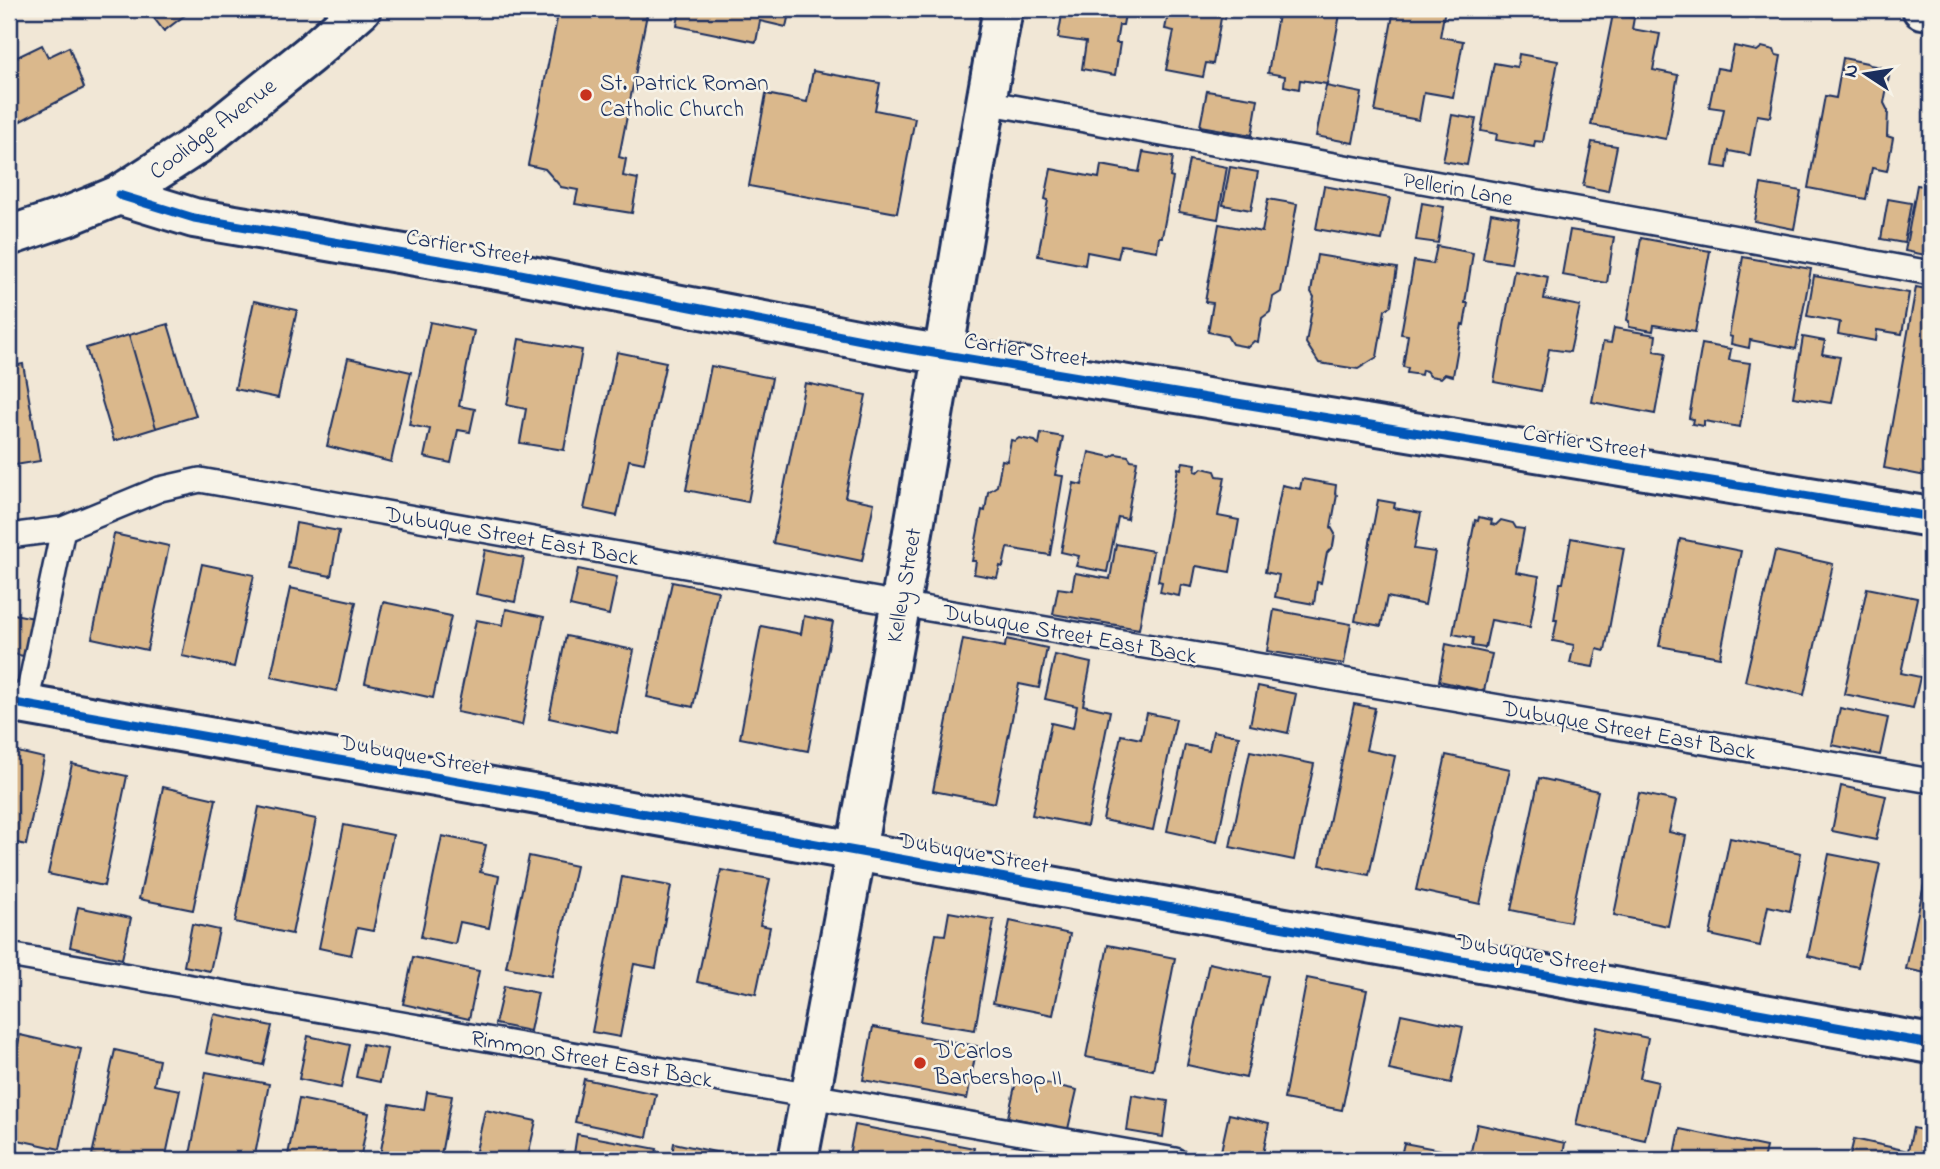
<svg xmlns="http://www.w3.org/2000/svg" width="1940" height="1169" viewBox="0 0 1940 1169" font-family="'Indie Flower',sans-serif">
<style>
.building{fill:#dab88c;stroke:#1b2f5e;stroke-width:2}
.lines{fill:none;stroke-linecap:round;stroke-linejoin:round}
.service-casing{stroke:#1b2f5e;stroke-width:28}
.minor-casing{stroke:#1b2f5e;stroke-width:44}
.tertiary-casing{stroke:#1b2f5e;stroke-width:44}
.service{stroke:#f7f3e8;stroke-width:23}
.minor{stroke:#f7f3e8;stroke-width:38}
.tertiary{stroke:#f7f3e8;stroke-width:38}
.cycleway-casing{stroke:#f7f3e8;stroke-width:13}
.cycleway{stroke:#0057b8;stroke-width:9}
.poi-dot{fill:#c8321e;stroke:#f7f3e8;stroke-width:2.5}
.labels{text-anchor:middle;stroke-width:5;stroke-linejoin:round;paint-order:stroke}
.poi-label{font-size:23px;fill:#1b2f5e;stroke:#f7f3e8;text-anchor:start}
.street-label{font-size:23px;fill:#1b2f5e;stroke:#f7f3e8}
</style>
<rect width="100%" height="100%" fill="#f1e7d6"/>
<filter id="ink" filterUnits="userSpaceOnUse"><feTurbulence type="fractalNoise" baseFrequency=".0143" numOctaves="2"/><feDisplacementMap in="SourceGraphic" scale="14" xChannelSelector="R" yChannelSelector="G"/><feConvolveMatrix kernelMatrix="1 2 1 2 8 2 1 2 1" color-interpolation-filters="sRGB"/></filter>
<g filter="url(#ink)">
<path class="building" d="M147 9H193L164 31Z
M559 9H648L619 157 626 159 623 176 638 179 632 213 575 204 578 190 561 187 545 169 528 165Z
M680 9H790L786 27 760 21 756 42 677 26Z
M1063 9H1126L1123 25H1119L1116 43H1120L1115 75 1082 69 1086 42 1058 38Z
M1169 9H1227L1225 19 1221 18 1213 64 1206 63 1203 77 1166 70 1174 31 1165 29Z
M1279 9H1341L1327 84 1300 80 1299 89 1284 86 1285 76 1268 73Z
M1394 9H1445L1440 37 1463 41 1453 97 1424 92 1419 120 1375 112Z
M1613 14 1634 18 1632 29 1660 34 1653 70 1678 75 1666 139 1591 125Z
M42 45 48 57 69 47 84 88 9 127V61Z
M1734 46 1757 51 1762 47 1774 50 1776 55 1781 56 1770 117 1757 115 1750 155 1729 151 1727 168 1713 166 1724 109 1709 107 1717 68 1729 70Z
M1519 54 1558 61 1543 142 1535 141 1534 147 1496 140 1497 134 1481 131 1494 63 1517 67Z
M1843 58 1867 63 1870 65 1880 67 1889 76 1884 103 1888 111 1887 136 1893 138 1887 171 1872 168 1866 199 1808 188 1825 96 1836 98Z
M813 71 880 83 875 110 915 118 897 213 749 186 766 94 807 102Z
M1326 86 1362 93 1353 143 1316 136Z
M1207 91 1258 99 1252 135 1200 126Z
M1452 115 1476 119 1467 165 1443 161Z
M1592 142 1617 146 1608 191 1583 186Z
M1143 152 1173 157 1170 177 1173 178 1162 237H1159L1157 251 1121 245 1118 258 1087 252 1085 265 1038 256 1048 200 1045 199 1051 169 1099 178 1101 165 1139 172Z
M1189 160 1227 167 1218 219 1179 212Z
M1230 167 1258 172 1251 210 1223 205Z
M1931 173V256L1905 251 1917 185 1929 187Z
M1761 184 1801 191 1794 229 1754 221Z
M1324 186 1390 198 1382 240 1316 229Z
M1268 199 1297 204 1281 292 1273 297 1270 312 1262 318 1258 342 1254 341 1248 347 1232 344 1227 336 1208 332 1213 303 1205 302 1219 224 1262 232Z
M1888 199 1911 203 1904 243 1881 239Z
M1422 203 1444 207 1438 243 1416 240Z
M1491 213 1519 218 1511 263 1483 259Z
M1570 230 1614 237 1607 283 1562 275Z
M1641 238 1710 251 1695 332 1654 325 1653 331 1629 327V321L1627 320Z
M1437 246 1473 253 1465 303H1468L1464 325 1462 324 1453 376 1445 374 1441 378 1430 376 1426 371 1422 370 1421 375 1407 373 1408 368 1403 367 1408 335 1401 334 1414 261 1433 264Z
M1317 255 1397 268 1391 306 1385 310 1377 357 1358 369 1319 363 1306 343 1314 297 1311 292Z
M1743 257 1811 269 1796 349 1750 340 1749 348 1731 344 1732 337 1729 336Z
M1514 270 1548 277 1544 299 1580 306 1570 352 1549 349 1541 391 1494 382Z
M1814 276 1909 293 1902 334 1877 330 1876 341 1838 334 1840 322 1807 316Z
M1916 287 1931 290V477L1884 468Z
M254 301 297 310 278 398 235 389Z
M430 322 474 331 459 406 475 409 470 432 458 430 451 463 424 457 430 429 409 425Z
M168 324 196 416 156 428 129 335Z
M1614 328 1656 335 1654 351 1666 353 1655 414 1592 402 1603 342 1611 343Z
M129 335 156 428 114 441 86 348Z
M1803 337 1825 341 1822 354 1840 357 1831 403 1793 397Z
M519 339 582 350 564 450 520 443 526 409 507 405Z
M1702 344 1731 349 1729 360 1750 363 1740 427 1704 421V426L1692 424 1693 419 1689 418Z
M617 352 666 362 644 463 629 460 617 516 584 509Z
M348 358 411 372 391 462 327 446Z
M23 364 40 461 9 466V367Z
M711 366 772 378 748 502 686 490Z
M805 383 866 395 845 497 874 503 862 561 773 543Z
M1041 433 1063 437 1055 475 1063 476 1050 555 1007 548 1003 567 1000 566 997 578 974 574 976 561H972L982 510 985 511 988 492 997 486 1002 460 1007 461 1011 440 1015 441 1019 438 1035 441 1039 445Z
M1089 452 1111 457 1116 454 1128 456 1131 460 1137 461 1127 519 1118 517 1107 572 1076 566 1079 556 1061 552 1074 483 1082 485Z
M1183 462 1196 464 1195 471 1198 472 1202 468 1215 471 1217 476 1225 477 1218 516 1239 520 1230 572 1196 566 1192 587 1181 585 1179 596 1160 592 1162 582 1158 581 1178 468 1181 469Z
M1302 479 1336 485 1335 494 1337 495 1331 527 1335 534 1333 546 1327 553 1321 583 1317 582 1314 604 1275 597 1279 575 1265 572 1282 485 1300 489Z
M1378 500 1395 503 1394 508 1421 513 1414 549 1435 552 1425 605 1387 597 1381 626 1355 621Z
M1479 517 1492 520 1491 524 1496 525 1501 520 1513 523 1516 528 1524 529 1516 572 1539 576 1530 627 1491 620 1485 648 1472 646 1473 638 1453 634 1475 520 1478 521Z
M296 523 339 531 331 576 288 568Z
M114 534 169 546 147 650 92 638Z
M1571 538 1624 548 1605 651 1597 649 1593 667 1570 663 1574 645 1553 641 1557 620H1554L1560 583H1563Z
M1680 539 1741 551 1720 657 1659 646Z
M1116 544 1153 551 1139 629 1053 614 1058 588 1072 590 1075 573 1110 579Z
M485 550 524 558 515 602 476 594Z
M1775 551 1833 564 1804 695 1745 681Z
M202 564 254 575 234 667 182 656Z
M578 569 617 577 609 615 570 606Z
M672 582 718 591 693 707 647 697Z
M290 588 356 602 337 691 271 677Z
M1867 588 1917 598 1901 673 1920 677 1913 708 1844 694Z
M383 602 451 616 433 698 365 683Z
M506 609 544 617 522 725 457 712 476 620 503 625Z
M1274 610 1351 624 1344 664 1267 651Z
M9 613 34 618 28 657 9 653Z
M804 616 833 622 808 751 740 738 761 626 801 634Z
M566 636 634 650 617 733 549 718Z
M963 639 1005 647 1006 639 1047 648 1039 688 1019 684 995 803 933 791Z
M1446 644 1492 654 1484 691 1439 681Z
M1055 655 1091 663 1083 705 1110 711 1087 826 1032 815 1051 723 1073 728 1077 706 1045 699Z
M1258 686 1296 694 1288 733 1250 725Z
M1354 704 1375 708 1366 750 1395 756 1369 875 1320 865Z
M1840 708 1888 718 1880 755 1832 745Z
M1147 713 1176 719 1153 830 1103 820 1121 735 1141 739Z
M1213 731 1239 736 1217 842 1167 831 1185 745 1209 750Z
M9 750 44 758 26 845 9 841Z
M1250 751 1314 764 1294 860 1230 847Z
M1446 755 1510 769 1480 904 1416 890Z
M72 764 127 776 104 886 48 874Z
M1539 778 1598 791 1570 922 1511 910Z
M1841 786 1886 796 1876 840 1832 831Z
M163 787 216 799 193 910 139 899Z
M1639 793 1676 801 1669 832 1686 836 1668 926 1614 915Z
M259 807 316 819 292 934 235 922Z
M344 825 393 835 373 931 357 928 351 955 319 948Z
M442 836 486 845 480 872 499 876 489 928 460 922 455 944 421 937Z
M1730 838 1801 853 1790 911 1768 906 1760 946 1710 935Z
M1829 854 1880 864 1858 967 1808 956Z
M529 856 576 866 552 976 506 967Z
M1929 861 1931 862V974L1906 969Z
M721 870 770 879 760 925 770 927 756 994 697 982Z
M622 877 671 886 656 968 634 964 620 1037 592 1032Z
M78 907 131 918 122 959 70 947Z
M949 912 994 920 975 1030 920 1021 936 934 945 935Z
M1010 921 1070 934 1053 1015 993 1003Z
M192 924 219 930 210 971 184 966Z
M1108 945 1175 958 1153 1070 1086 1057Z
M413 957 479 971 469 1019 403 1004Z
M1209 963 1268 976 1246 1078 1187 1065Z
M1307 978 1367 990 1342 1110 1284 1099Z
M504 986 538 993 530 1031 495 1024Z
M214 1014 272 1026 263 1065 206 1053Z
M1401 1014 1463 1027 1451 1083 1389 1070Z
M873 1027 977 1046 967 1099 863 1080Z
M1597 1027 1648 1038 1640 1078 1658 1082 1645 1140 1576 1125Z
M20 1035 81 1049 60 1149 9 1138V1087Z
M308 1036 350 1045 341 1088 299 1079Z
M363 1044 387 1049 380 1082 356 1077Z
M115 1050 159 1060 154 1085 180 1090 165 1160H116L92 1155Z
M206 1072 269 1084 254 1160H189Z
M1017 1077 1077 1090 1068 1129 1008 1117Z
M584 1079 656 1094 647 1137 575 1122Z
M427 1092 452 1096 440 1160H379L390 1104 424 1110Z
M1132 1095 1168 1101 1163 1137 1127 1131Z
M299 1099 369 1113 360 1160H287Z
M485 1110 536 1121 527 1160H474Z
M1229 1114 1269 1123 1262 1159 1221 1151Z
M1477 1124 1565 1143 1562 1160H1469Z
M855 1125 974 1148 971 1160H848Z
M1913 1128 1931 1132V1160H1849L1854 1139 1908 1151Z
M1680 1129 1766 1147 1763 1160H1674Z
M577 1134 657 1149 654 1160H573Z
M674 1143 729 1155 728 1160H671Z
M1404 1143 1441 1150 1439 1160H1400Z"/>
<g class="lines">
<defs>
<path id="service" d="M985 102 1931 273
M9 536 63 529
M26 705 63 529 160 489 200 480 900 604 1931 781
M9 955 1175 1160"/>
<path id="minor" d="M1922 9 1931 10
M119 195 194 218 515 273 903 348 1931 517
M9 702 794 840 1931 1044"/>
<path id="tertiary" d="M9 236 68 216 119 195 198 144 310 54 361 9
M798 1160C849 893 898 625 943 356 963 240 981 124 1003 9"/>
</defs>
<use href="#service" class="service-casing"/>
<use href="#minor" class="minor-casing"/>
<use href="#tertiary" class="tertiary-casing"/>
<use href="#service" class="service"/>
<use href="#minor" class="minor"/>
<use href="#tertiary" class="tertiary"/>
<defs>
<path id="cycleway" d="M119 195 194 218 515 273 903 348 1931 517
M9 702 794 840 1931 1044"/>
</defs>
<use href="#cycleway" class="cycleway-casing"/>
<use href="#cycleway" class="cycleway"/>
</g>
</g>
<g class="poi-dot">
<circle cx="586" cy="95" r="7"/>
<circle cx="920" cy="1063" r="7"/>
</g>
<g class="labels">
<g class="poi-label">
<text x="600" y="90">St. Patrick Roman<tspan x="600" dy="26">Catholic Church</tspan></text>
<text x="934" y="1058">D'Carlos<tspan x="934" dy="26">Barbershop II</tspan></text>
</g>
<g class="street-label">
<text transform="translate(212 128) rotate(-37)" y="8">Coolidge Avenue</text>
<text transform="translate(1458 188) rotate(10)" y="8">Pellerin Lane</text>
<text transform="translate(468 246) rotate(10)" y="8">Cartier Street</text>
<text transform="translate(1026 349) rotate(9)" y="8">Cartier Street</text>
<text transform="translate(1585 441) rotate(9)" y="8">Cartier Street</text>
<text transform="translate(512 535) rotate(10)" y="8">Dubuque Street East Back</text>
<text transform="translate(903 585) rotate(-80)" y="8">Kelley Street</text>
<text transform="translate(1070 633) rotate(10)" y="8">Dubuque Street East Back</text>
<text transform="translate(1629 729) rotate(10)" y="8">Dubuque Street East Back</text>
<text transform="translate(415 754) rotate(10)" y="8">Dubuque Street</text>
<text transform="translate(974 852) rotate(10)" y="8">Dubuque Street</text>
<text transform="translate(1532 953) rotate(10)" y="8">Dubuque Street</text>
<text transform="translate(592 1058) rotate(10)" y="8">Rimmon Street East Back</text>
</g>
</g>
<rect width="1940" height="1169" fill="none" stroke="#f7f3e8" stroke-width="35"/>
<rect x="18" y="18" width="1905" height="1134" fill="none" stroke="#1b2f5e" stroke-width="2.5" filter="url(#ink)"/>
<g transform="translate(1866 74) rotate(282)" stroke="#f7f3e8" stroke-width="5" paint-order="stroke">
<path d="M0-5L12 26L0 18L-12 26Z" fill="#1b2f5e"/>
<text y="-10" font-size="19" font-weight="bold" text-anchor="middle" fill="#1b2f5e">N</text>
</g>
</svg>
